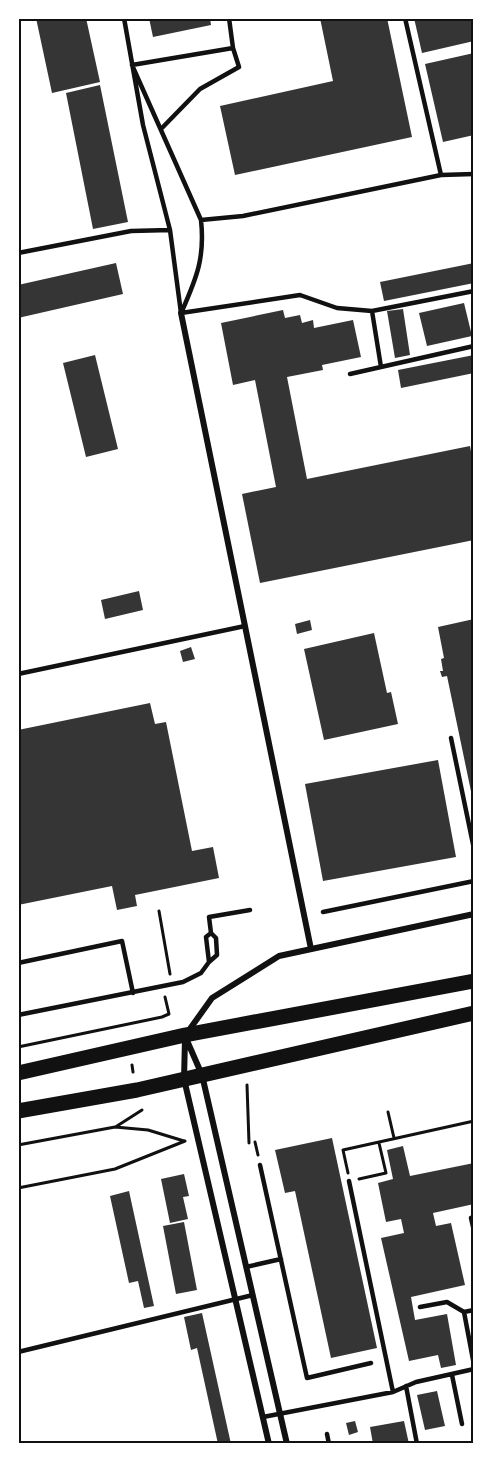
<svg xmlns="http://www.w3.org/2000/svg" width="492" height="1462" viewBox="0 0 492 1462" font-family="'IBM Plex Sans',sans-serif">
<style>
.building{fill:#353535}
.lines{fill:none;stroke-linecap:round;stroke-linejoin:round}
.path{stroke:#111;stroke-width:3}
.service{stroke:#111;stroke-width:4.5}
.minor{stroke:#111;stroke-width:6}
.primary{stroke:#111;stroke-width:15}
.neatline{fill:none;stroke:#111;stroke-width:2}
</style>
<rect width="100%" height="100%" fill="#fff"/>
<path class="building" d="M36 18H86L100 82 52 93Z
M149 18H210L211 25 153 37Z
M320 18H387L412 137 235 175 220 106 333 81Z
M414 18H474V41L422 53Z
M474 53V135L443 142 425 64Z
M100 85 128 222 93 229 66 93Z
M116 263 123 294 18 318V285Z
M474 263V283L384 301 380 282Z
M464 303 472 336 427 346 419 313Z
M403 309 410 355 395 358 387 311Z
M283 310 285 318 300 315 302 323 313 320 314 328 353 320 361 357 322 365 323 370 287 377 307 479 470 446 474 468V540L260 583 242 494 276 487 255 380 233 385 221 323Z
M95 355 118 449 86 457 63 363Z
M474 355V373L401 388 398 370Z
M139 591 143 610 105 619 101 600Z
M474 619V801H473L447 676 442 677 440 671H443L441 659 444 658 438 627Z
M310 620 312 630 297 634 295 624Z
M374 633 387 693 391 692 398 724 324 740 304 649Z
M191 647 195 659 183 662 180 651Z
M150 703 155 724 166 722 192 851 213 847 219 878 135 895 137 906 117 910 112 886 18 905V730Z
M438 760 456 857 323 881 305 784Z
M332 1138 377 1348 331 1358 295 1191 285 1193 275 1150Z
M403 1146 410 1176 474 1163V1204L433 1213 436 1226 451 1223 465 1285 411 1297 415 1320 447 1314 456 1365 441 1368 438 1355 409 1361 381 1238 404 1233 401 1219 386 1222 378 1183 393 1179 387 1150Z
M184 1174 189 1196 183 1197 188 1219 170 1223 161 1179Z
M129 1191 154 1306 144 1308 138 1281 129 1283 110 1196Z
M184 1222 197 1290 176 1294 163 1226Z
M202 1313 231 1444H218L197 1348 191 1350 184 1317Z
M437 1391 445 1426 425 1430 417 1395Z
M355 1421 358 1432 349 1435 346 1423Z
M404 1421 409 1444H373L370 1427Z"/>
<g class="lines">
<path class="path" d="M159 911 170 974
M18 1047 162 1017 169 1014 165 997
M132 1065 133 1072
M247 1085 249 1143
M388 1112 394 1138
M117 1126 142 1110
M255 1142 258 1155
M18 1145 115 1127 148 1130 184 1141
M348 1173 343 1150 474 1121
M359 1179 386 1173 379 1143
M18 1188 115 1169 185 1141"/>
<path class="service" d="M124 18 143 125 170 230 181 313
M229 18 233 48
M405 18 441 175
M132 65 201 220 243 216 441 175 474 174
M132 65 233 48 239 67 200 89 161 129
M18 253 131 231 170 230
M182 311C197 277 205 257 201 220
M372 311 381 367
M181 313 300 295 337 308 372 311 474 291
M350 374 474 346
M18 674 245 626
M451 738 474 849
M323 912 474 881
M211 933 216 938 217 955 209 962 206 937Z
M211 933 209 917 250 910
M18 963 122 941 133 993
M18 1015 183 982 201 973 209 962
M260 1165 307 1378 371 1363
M349 1181 393 1392
M474 1217 471 1218 474 1231
M246 1267 281 1259
M420 1307 447 1302 464 1312
M474 1310 464 1312 474 1365
M18 1352 253 1295
M452 1375 462 1424
M406 1386 417 1444
M263 1417 393 1392 416 1382 474 1369
M327 1434 329 1444"/>
<path class="minor" d="M181 313 311 949
M187 1033 212 998 279 956 474 914
M185 1036 202 1075 287 1444
M185 1039 184 1079 269 1444"/>
<path class="primary" d="M18 1073 185 1035 474 981
M18 1111 137 1090 474 1013"/>
</g>
<rect width="492" height="1462" fill="none" stroke="#ffffff" stroke-width="39"/>
<rect x="20" y="20" width="452" height="1422" class="neatline"/>
</svg>
